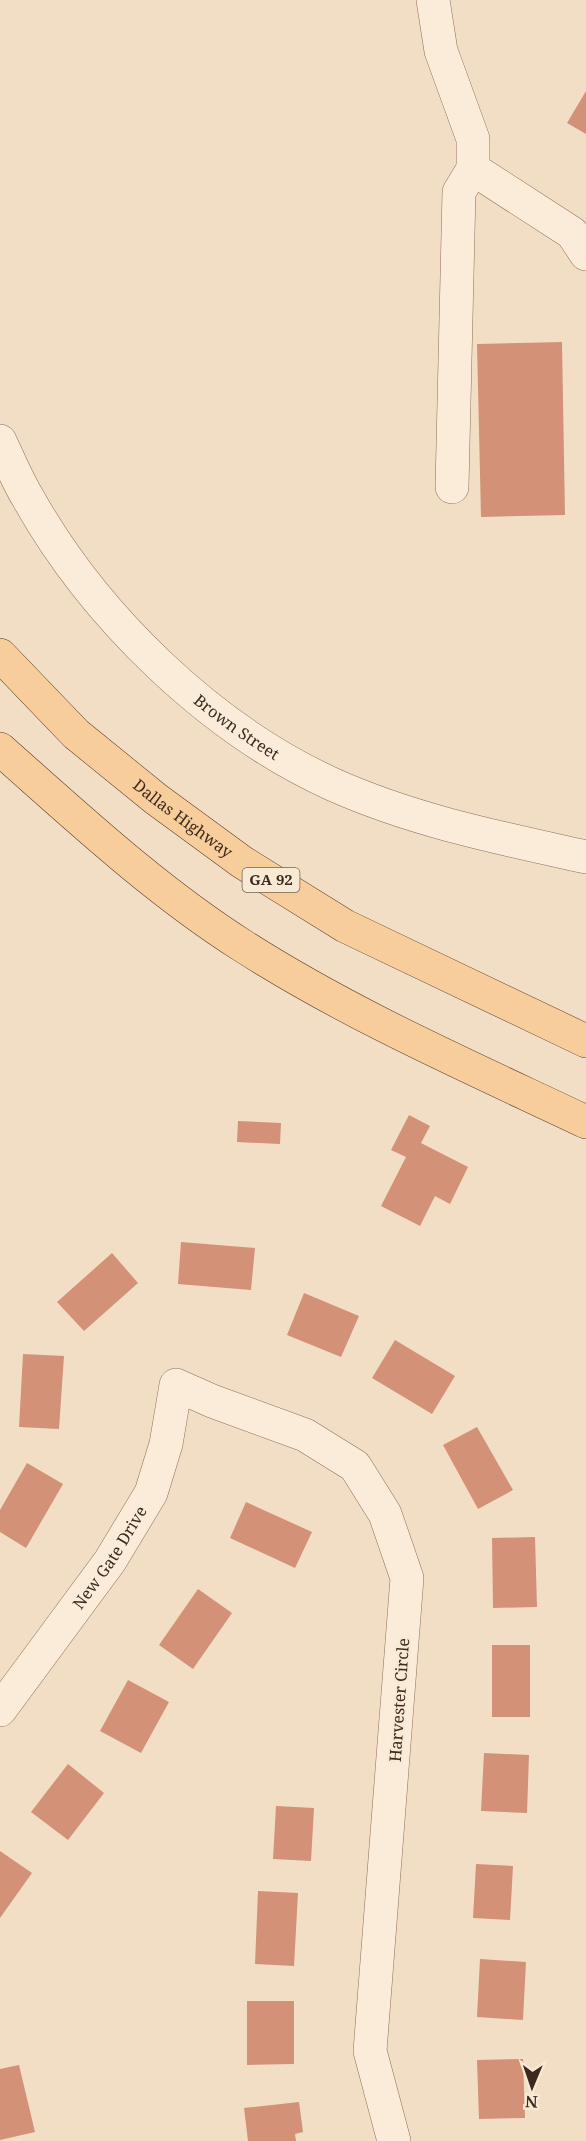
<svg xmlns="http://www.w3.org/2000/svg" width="586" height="2141" viewBox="0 0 586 2141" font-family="'Noto Serif',serif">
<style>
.building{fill:#d39178}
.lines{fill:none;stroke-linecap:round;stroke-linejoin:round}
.minor-casing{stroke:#8f6e59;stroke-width:34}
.major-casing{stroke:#5c3d2d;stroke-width:34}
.minor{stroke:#fbecd9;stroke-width:33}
.major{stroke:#f7cd9b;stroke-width:33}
.labels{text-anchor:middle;stroke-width:5;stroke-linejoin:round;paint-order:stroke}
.shield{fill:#f8e9d5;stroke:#766355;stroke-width:1.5}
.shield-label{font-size:15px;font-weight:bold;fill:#3e291e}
.street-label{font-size:16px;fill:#3e291e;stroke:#f8e9d5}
</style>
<rect width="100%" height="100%" fill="#f2dec5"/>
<path class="building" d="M586 91V134L567 123Z
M562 342 565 515 481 517 477 344Z
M409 1115 430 1126 421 1143 468 1167 450 1204 435 1196 420 1226 381 1206 406 1157 391 1150Z
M238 1121 281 1123 280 1144 237 1142Z
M181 1242 255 1248 251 1290 178 1284Z
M112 1253 138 1283 84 1331 57 1302Z
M304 1293 359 1316 341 1357 287 1335Z
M395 1340 455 1376 432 1414 372 1378Z
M23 1354 64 1356 59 1429 19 1427Z
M477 1427 513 1490 478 1509 443 1445Z
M27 1463 63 1484 26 1548 0 1532V1510Z
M246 1502 312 1532 295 1568 230 1538Z
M535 1537 537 1607 493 1608 492 1538Z
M198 1589 232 1613 193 1669 159 1645Z
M492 1645H530V1717H492Z
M128 1680 169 1702 141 1753 100 1731Z
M484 1753 529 1755 527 1813 481 1811Z
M68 1764 104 1793 68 1840 31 1812Z
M276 1806 314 1808 311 1861 273 1859Z
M0 1851 32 1873 0 1918Z
M476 1864 513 1866 510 1920 473 1918Z
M258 1891 298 1893 294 1966 255 1964Z
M480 1959 526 1962 523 2020 477 2017Z
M247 2001H294V2064L247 2065Z
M523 2059 525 2118 479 2119 477 2060Z
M19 2065 35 2132 0 2140V2069Z
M299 2102 303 2132 295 2134 296 2141H248L244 2108Z"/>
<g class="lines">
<defs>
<g id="minor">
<path d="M433 0 441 51 473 139V169L572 233 586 254"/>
<path id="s1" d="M0 441C9 460 17 480 28 498 94 616 210 729 334 785 415 821 500 838 586 857"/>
<path d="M452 487 459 192 473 169"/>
<path id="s2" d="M0 1710 110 1561 151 1493 166 1444 176 1385 212 1401 305 1435 355 1466 385 1514 407 1578 370 2051 394 2141"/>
</g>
<g id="major">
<path id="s3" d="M0 655 76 734 156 799 242 862 345 926 586 1041"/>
<path d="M0 749C78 818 155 890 243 946 351 1015 470 1067 586 1122"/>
</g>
</defs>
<use href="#minor" class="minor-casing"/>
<use href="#major" class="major-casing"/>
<use href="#minor" class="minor"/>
<use href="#major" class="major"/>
</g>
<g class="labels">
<rect class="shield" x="242.5" y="868" width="57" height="24" rx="4.5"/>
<g class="shield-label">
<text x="271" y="885">GA 92</text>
</g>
<g class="street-label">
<text dy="6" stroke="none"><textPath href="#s1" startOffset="376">Brown Street</textPath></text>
<text dy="6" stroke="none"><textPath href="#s3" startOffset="246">Dallas Highway</textPath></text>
<text dy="6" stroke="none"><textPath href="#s2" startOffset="188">New Gate Drive</textPath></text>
<text transform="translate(399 1700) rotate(-86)" y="6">Harvester Circle</text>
</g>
</g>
<g transform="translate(532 2087) rotate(182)" stroke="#f8e9d5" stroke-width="4.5" paint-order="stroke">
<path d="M0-4.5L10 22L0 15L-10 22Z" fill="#3e291e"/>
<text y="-9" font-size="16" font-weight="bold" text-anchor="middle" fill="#3e291e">N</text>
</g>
</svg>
